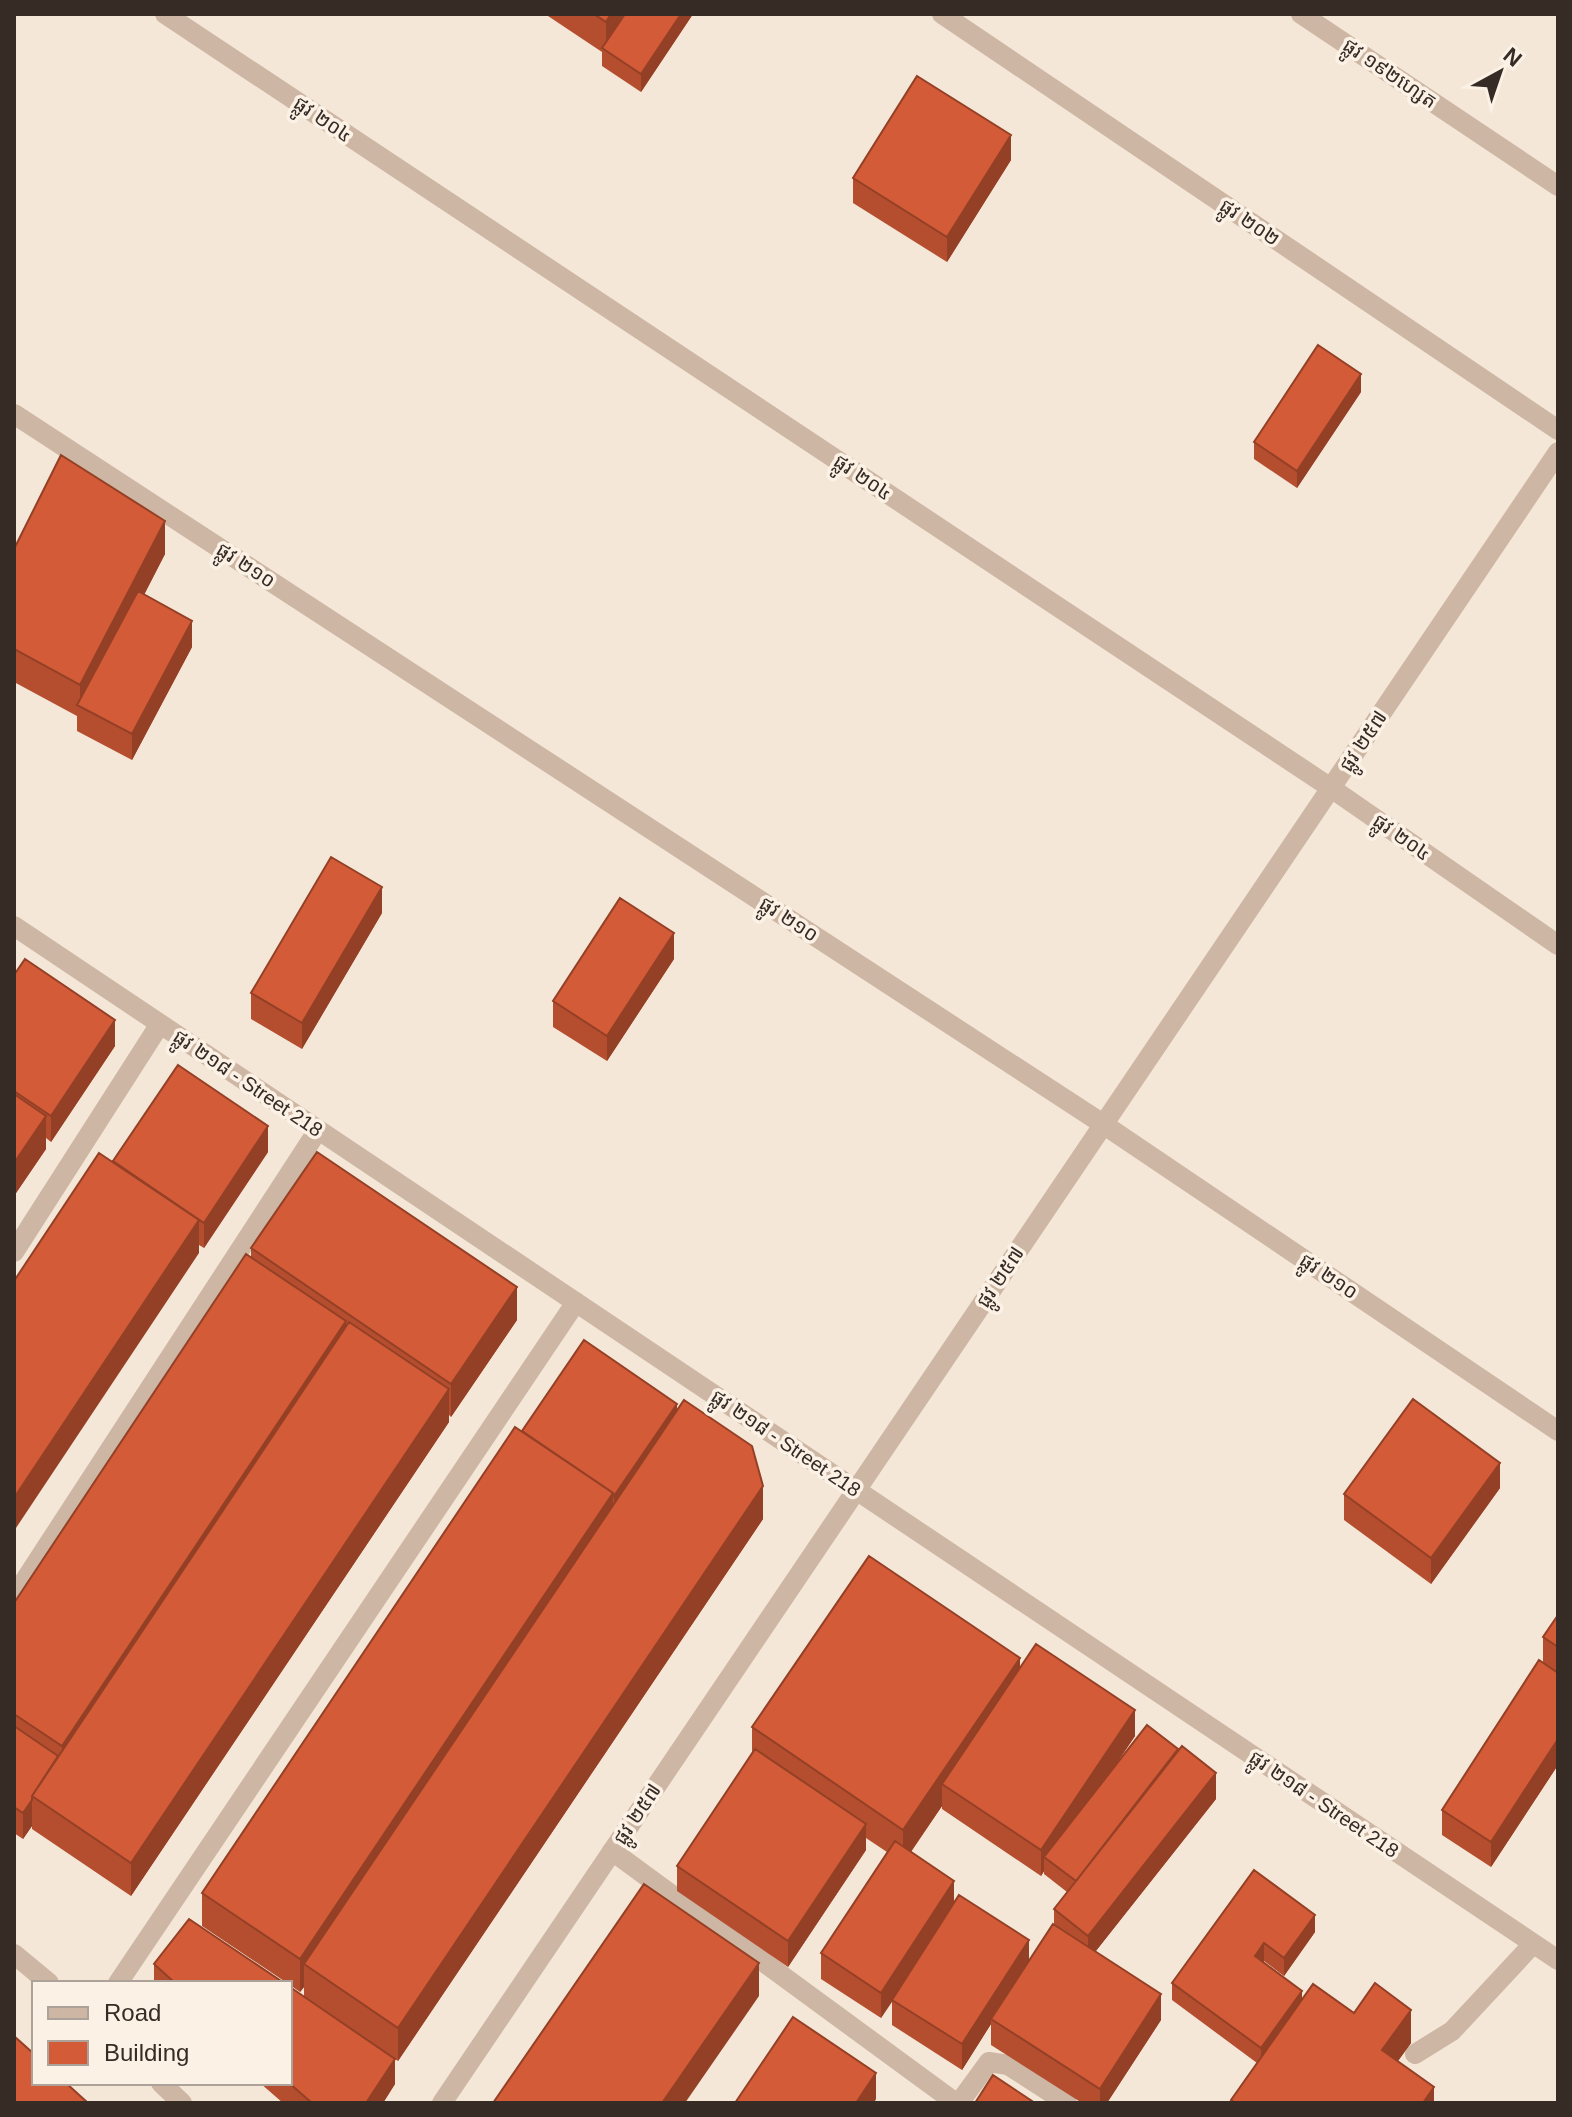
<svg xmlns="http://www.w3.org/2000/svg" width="1572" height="2117" viewBox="0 0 1572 2117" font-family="Helvetica,'Noto Sans Khmer',sans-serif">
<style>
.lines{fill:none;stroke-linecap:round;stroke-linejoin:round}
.service{stroke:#cdb6a3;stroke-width:20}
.minor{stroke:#cdb6a3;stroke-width:20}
.tertiary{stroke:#cdb6a3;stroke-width:20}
.wall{fill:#b54e2f;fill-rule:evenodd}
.shaded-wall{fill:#944026}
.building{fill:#d35b37;stroke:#944026;stroke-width:2}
.labels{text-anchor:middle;stroke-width:7;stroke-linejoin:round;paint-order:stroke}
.street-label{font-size:20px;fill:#372b26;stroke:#fbf1e5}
</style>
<rect width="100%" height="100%" fill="#f4e7d8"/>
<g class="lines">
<path class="service" d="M1301 14 1558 186"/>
<path class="minor" d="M165 14 1331 788 1558 945
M942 14 1558 430
M14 414 1103 1124 1558 1431
M14 926 1558 1960
M14 1252 160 1024
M14 1597 318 1130
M612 1851 956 2103
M118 1983 576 1302
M1415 2054 1452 2031 1533 1944
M442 2103 1558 452
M959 2103 989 2062 1008 2065 1067 2103"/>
<path class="tertiary" d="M14 1954 49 1983
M161 2083 182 2103"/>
</g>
<path class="wall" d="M545 14H693L641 92 602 66V52Z
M1011 160 947 262 853 203V178Z
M1361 392 1297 488 1254 459V442Z
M14 532 16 544 165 554 144 595 192 647 132 760 77 731V716L14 682Z
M382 913 302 1049 251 1019V993Z
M674 959 607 1061 553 1027V1001Z
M14 975 115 1046 51 1142 46 1138V1149L14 1196Z
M268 1152 204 1248 199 1245V1253L113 1162Z
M251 1248 517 1320 451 1417 449 1415V1422L131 1896 32 1829V1826L23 1839 14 1833V1603L251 1257Z
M677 1411 763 1519 398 2061 395 2059V2084L383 2103H283L260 2083H290L304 1996V1987L300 1992 290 1985V1983H287L202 1926V1893L522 1431Z
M1500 1488 1431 1584 1344 1520V1494Z
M1558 1615V1765L1491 1867 1442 1835V1810L1543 1663V1637Z
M1020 1668 1135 1736 1114 1767 1216 1799 1095 1952 1161 2020 1107 2103H1082L991 2045V2024L962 2070 892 2025V2002L881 2018 821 1979V1953L887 1852 866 1838V1850L788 1967 677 1891V1866L752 1753V1727ZM942 1806V1809L1041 1876 1044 1871V1874L1067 1892 1054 1909V1925L1029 1961 954 1902 911 1852Z
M1254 1870 1315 1932 1284 1976 1264 1961 1263 1962 1302 1998 1354 2013 1411 2043 1398 2061 1434 2103H1231V2100L1257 2063 1172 2000V1983Z
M154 1964 284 1983H154Z"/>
<path class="shaded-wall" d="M611 14H633L606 51V22Z
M681 14H693L641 92V74Z
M1011 135V160L947 262V237Z
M1361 374V392L1297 488V471Z
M165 521V554L85 709 80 706V685Z
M192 621V647L132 760V734Z
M382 887V913L302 1049V1023Z
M674 933V959L607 1061V1036Z
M115 1020V1046L51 1142V1116Z
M46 1116V1149L14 1196V1163Z
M268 1126V1152L204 1248V1223Z
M199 1220V1253L14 1531V1498Z
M517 1287V1320L451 1417V1384Z
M346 1321V1354L62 1779V1746Z
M449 1389V1422L131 1896V1863Z
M677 1404V1429L614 1522V1496Z
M1500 1463V1488L1431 1584V1558Z
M763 1486V1519L398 2061V2028Z
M613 1493V1526L304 1964V1987L300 1992V1959Z
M1020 1658V1691L942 1784V1806L903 1863V1830Z
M1135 1710V1736L1050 1862 1044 1857V1871L1041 1876V1850Z
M1558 1739V1765L1491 1867V1842Z
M1216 1773V1799L1088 1961V1936Z
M32 1800V1826L23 1839V1813Z
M866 1824V1850L788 1967V1941Z
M954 1881V1906L881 2018V1993Z
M1315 1915V1932L1284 1976V1958Z
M1029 1940V1966L991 2019V2024L962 2070V2044Z
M1264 1943V1961L1255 1973V1956Z
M759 1963V1996L685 2103H662Z
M1302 1991V2009L1261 2066V2048Z
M1161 1994V2020L1107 2103H1100V2089Z
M1411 2010V2043L1382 2083V2050Z
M395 2059V2084L383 2103H366Z
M876 2073V2099L874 2103H856Z
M1434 2087V2103H1423Z"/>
<path class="building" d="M594 14H611L606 22Z
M625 14H681L641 74 602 48Z
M917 76 1011 135 947 237 853 178Z
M1318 345 1361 374 1297 471 1254 442Z
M61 455 165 521 80 685 14 649V549Z
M138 591 192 621 132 734 77 705Z
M331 857 382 887 302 1023 251 993Z
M620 898 674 933 607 1036 553 1001Z
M25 959 115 1020 51 1116 14 1091V975Z
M178 1065 268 1126 204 1223 113 1161Z
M14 1094 46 1116 14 1163Z
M317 1152 517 1287 451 1384 251 1248Z
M99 1153 199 1220 14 1498V1281Z
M246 1254 346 1321 62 1746 14 1714V1603Z
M349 1322 449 1389 131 1863 32 1796Z
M584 1340 677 1404 614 1496 613 1493 522 1431Z
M1413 1399 1500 1463 1431 1558 1344 1494Z
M684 1400 752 1446 763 1486 398 2028 304 1964Z
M515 1427 613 1493 300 1959 202 1893Z
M869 1556 1020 1658 903 1830 752 1727Z
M1558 1615V1647L1543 1637Z
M1036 1644 1135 1710 1041 1850 942 1784Z
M1539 1660 1558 1673V1739L1491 1842 1442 1810Z
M1147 1725 1178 1749 1076 1881 1044 1857Z
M14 1726 58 1756 32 1796V1800L23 1813 14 1807Z
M1182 1746 1216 1773 1088 1936 1054 1909Z
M755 1749 866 1824 788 1941 677 1866Z
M895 1841 954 1881 881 1993 821 1953Z
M1254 1870 1315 1915 1284 1958 1264 1943 1255 1956 1302 1991 1261 2048 1172 1983Z
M644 1884 759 1963 662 2103H493Z
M959 1895 1029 1940 962 2044 892 2000Z
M189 1919 284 1983H175L154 1964Z
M1053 1924 1161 1994 1100 2089 991 2019Z
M1375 1983 1411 2010 1382 2050 1434 2087 1423 2103H1235L1231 2100 1313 1984 1354 2013Z
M290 1987 395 2059 366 2103H312L289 2083Z
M793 2017 876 2073 856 2103H735Z
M14 2036 34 2054V2083H66L88 2103H14Z
M993 2075 1035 2103H975Z"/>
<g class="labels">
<g class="street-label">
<text transform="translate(1390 73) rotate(34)" y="7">ផ្លូវ ១៩២ហ្សេត</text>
<text transform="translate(323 119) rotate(34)" y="7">ផ្លូវ ២០៤</text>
<text transform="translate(1250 222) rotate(34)" y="7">ផ្លូវ ២០២</text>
<text transform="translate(863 477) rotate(34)" y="7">ផ្លូវ ២០៤</text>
<text transform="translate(246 565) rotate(33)" y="7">ផ្លូវ ២១០</text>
<text transform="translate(1363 741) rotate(-56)" y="7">ផ្លូវ ២៥៧</text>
<text transform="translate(1402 837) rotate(35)" y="7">ផ្លូវ ២០៤</text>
<text transform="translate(789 919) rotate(33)" y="7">ផ្លូវ ២១០</text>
<text transform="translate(248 1083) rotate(34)" y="7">ផ្លូវ ២១៨ - Street 218</text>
<text transform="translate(1329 1276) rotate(34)" y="7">ផ្លូវ ២១០</text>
<text transform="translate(1000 1277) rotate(-56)" y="7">ផ្លូវ ២៥៧</text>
<text transform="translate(786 1443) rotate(34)" y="7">ផ្លូវ ២១៨ - Street 218</text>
<text transform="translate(1324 1804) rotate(34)" y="7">ផ្លូវ ២១៨ - Street 218</text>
<text transform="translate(637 1814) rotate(-56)" y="7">ផ្លូវ ២៥៧</text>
</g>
</g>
<rect width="1572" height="2117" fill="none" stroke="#372b26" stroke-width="32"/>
<rect x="32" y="1981" width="260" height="104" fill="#fbf1e5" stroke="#ada299" stroke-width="2"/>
<rect x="48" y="2007" width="40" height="12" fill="#cdb6a3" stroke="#ada299" stroke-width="2"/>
<text x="104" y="2021" font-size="24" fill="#372b26">Road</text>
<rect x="48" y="2041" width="40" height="24" fill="#d35b37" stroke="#ada299" stroke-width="2"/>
<text x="104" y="2061" font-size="24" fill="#372b26">Building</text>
<g transform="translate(1500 72) rotate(40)" stroke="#fbf1e5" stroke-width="6" paint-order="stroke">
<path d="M0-6L14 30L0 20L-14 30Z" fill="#372b26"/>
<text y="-12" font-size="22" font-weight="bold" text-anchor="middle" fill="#372b26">N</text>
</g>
</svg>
